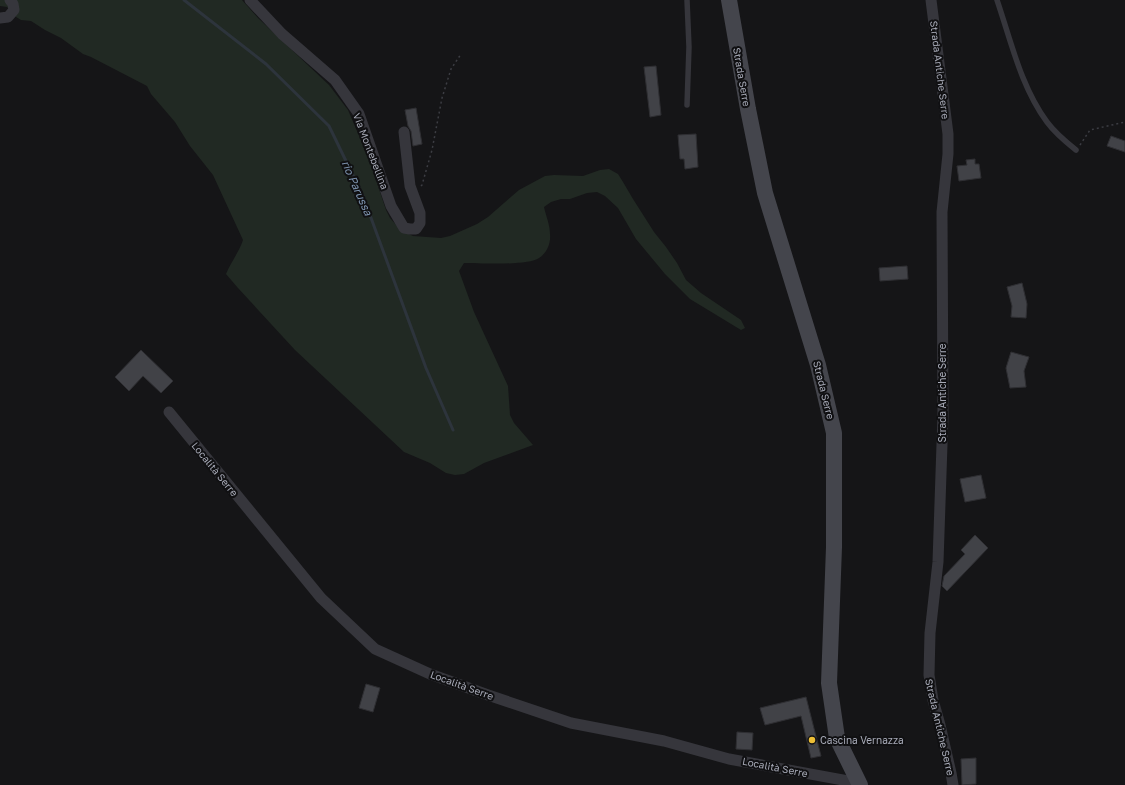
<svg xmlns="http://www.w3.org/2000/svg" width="1125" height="785" viewBox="0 0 1125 785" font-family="'Golos Text',sans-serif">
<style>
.green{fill:#212923}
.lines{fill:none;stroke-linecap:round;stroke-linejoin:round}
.stream{stroke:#2d343c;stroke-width:3}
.building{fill:#414247;stroke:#2f2f33}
.path{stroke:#3c3d43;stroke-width:1.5;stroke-dasharray:2 3;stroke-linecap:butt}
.lane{stroke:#36363c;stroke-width:5.5}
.street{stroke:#36363c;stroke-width:11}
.secondary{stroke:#44454c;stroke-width:16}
.poi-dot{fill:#edbf36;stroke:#101012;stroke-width:1.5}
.labels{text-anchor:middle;stroke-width:4;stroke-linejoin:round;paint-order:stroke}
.street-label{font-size:10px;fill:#a7aab7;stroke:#101012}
.poi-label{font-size:10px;fill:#a7aab7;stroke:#101012;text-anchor:start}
.water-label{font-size:11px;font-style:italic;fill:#7f95b1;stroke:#101012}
</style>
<rect width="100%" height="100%" fill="#151517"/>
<path class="green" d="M0 0H242L258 18 329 85 348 110 369 159 386 210 390 218 397 226 404 232 413 236 441 238 450 236 477 224 488 217 519 190 545 176 554 175 583 176 600 170 609 169 618 174 623 182 633 199 654 232 666 247 677 263 686 280 701 293 741 320 745 328 741 330 690 299 665 274 636 239 618 208 605 196 597 192 587 193 570 199H561L551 202 544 207C546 216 550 225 550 234 551 243 547 253 539 258 528 266 479 263 464 263L459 271 474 312 508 386 510 415 514 423 533 445 484 463 464 474 455 475 446 473 430 463 404 452 295 350 238 288 226 274C231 262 239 252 243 240L213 175 190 146 175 122 151 94 147 86 91 57 83 54 61 38 45 30 31 21 21 20 13 15 7 7 0 6Z"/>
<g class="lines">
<path class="stream" d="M184 0 266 64 329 126 363 196 426 368 453 430"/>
</g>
<path class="building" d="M656 66 661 115 650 117 644 67Z
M416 108 422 144 413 146 411 131 408 126 405 110Z
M696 134 698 167 685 169 684 159H680L678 135Z
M1111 136 1125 141V152L1107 146Z
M975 159V164H979L981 178 959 181 957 166 967 165 966 160Z
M907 266 908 279 880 281 879 268Z
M1022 283 1027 304 1026 318 1011 317 1012 306 1007 287Z
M141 350 173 381 161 393 143 376 129 391 115 377Z
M1011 352 1029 357 1024 371 1026 387 1010 388 1006 368Z
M981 475 986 498 965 502 960 479Z
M975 535 988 548 947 591 942 586 944 576 965 554 961 550Z
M366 684 380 688 373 712 359 708Z
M806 697 821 756 811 758 801 716 765 725 760 708Z
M737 732 753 733 752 750 736 749Z
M976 758V784L962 785 961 759Z"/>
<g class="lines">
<path class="path" d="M1080 145 1090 130 1125 122
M421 186 422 185 432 150 442 98 451 69 461 54"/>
<path class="lane" d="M687 0 689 47 687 105
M997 0C1011 41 1021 87 1047 122 1055 133 1066 142 1076 150"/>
<path class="street" d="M250 0 282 34 335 80 359 114 391 206 404 228 410 229H416L420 223V213L410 186 404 132
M931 0 948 134V154L942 212 943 415 938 562 930 633 929 675 933 700 940 725 951 773 953 785
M0 18 8 17 14 10 13 4 10 0
M169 412 321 598 375 649 430 674 488 695 571 723 664 741 729 759 859 783"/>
<path class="secondary" d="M729 0 748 109 765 193 818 365 834 433V547L829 683 837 738 860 785"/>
</g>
<circle class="poi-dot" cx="812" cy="740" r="4"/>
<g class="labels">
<g class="street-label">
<text transform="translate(940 70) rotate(83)" y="4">Strada Antiche Serre</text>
<text transform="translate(742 77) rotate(80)" y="4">Strada Serre</text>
<text transform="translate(371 151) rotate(69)" y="4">Via Montebellina</text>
<text transform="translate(824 390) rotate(76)" y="4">Strada Serre</text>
<text transform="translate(942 393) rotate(-90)" y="4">Strada Antiche Serre</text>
<text transform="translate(215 469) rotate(51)" y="4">Località Serre</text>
<text transform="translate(462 685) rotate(20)" y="4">Località Serre</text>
<text transform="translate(940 727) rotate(77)" y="4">Strada Antiche Serre</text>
<text transform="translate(775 767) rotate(11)" y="4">Località Serre</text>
</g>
<g class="poi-label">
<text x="820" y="744">Cascina Vernazza</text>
</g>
<g class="water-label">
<text transform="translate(357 188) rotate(66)" y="4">rio Parussa</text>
</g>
</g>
</svg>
